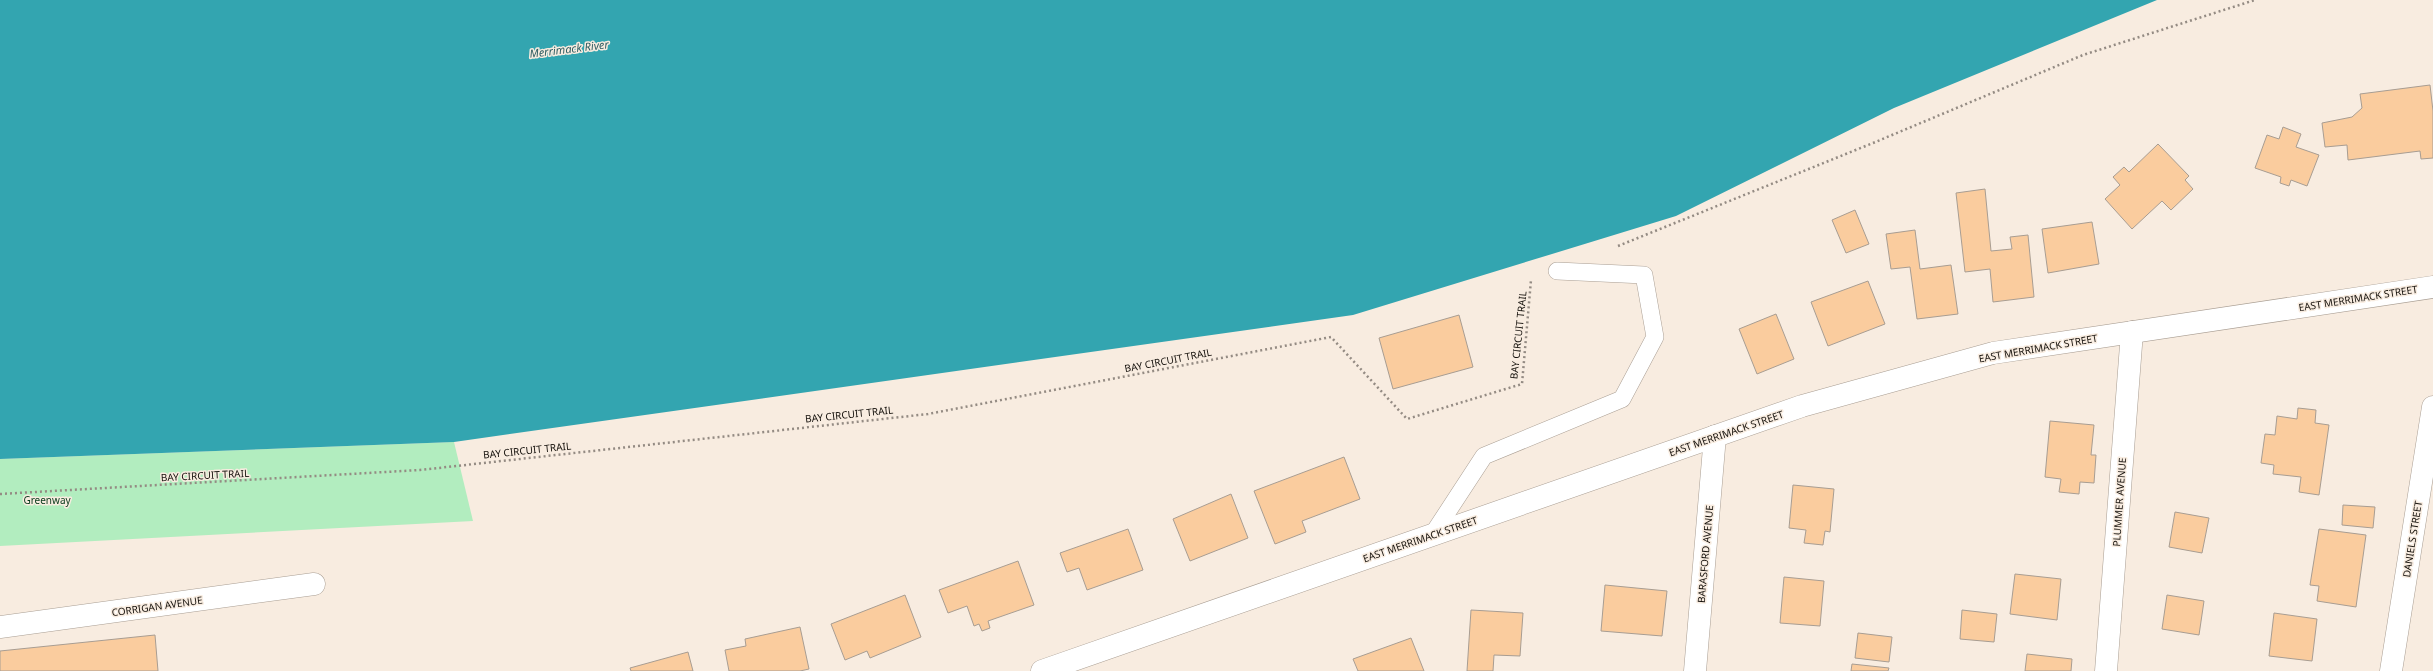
<svg xmlns="http://www.w3.org/2000/svg" width="2433" height="671" viewBox="0 0 2433 671" font-family="'Noto Sans',sans-serif">
<style>
.green{fill:#b2edbf}
.water{fill:#33a5b0}
.building{fill:#facc9e;stroke:#a89d92}
.lines{fill:none;stroke-linecap:round;stroke-linejoin:round}
.service-casing{stroke:#a99e93;stroke-width:18}
.minor-casing{stroke:#a99e93;stroke-width:23}
.tertiary-casing{stroke:#a99e93;stroke-width:23}
.path{stroke:#948b83;stroke-width:2.5;stroke-dasharray:2 3;stroke-linecap:butt}
.service{stroke:#fff;stroke-width:17}
.minor{stroke:#fff;stroke-width:22}
.tertiary{stroke:#fff;stroke-width:22}
.labels{text-anchor:middle;stroke-width:3;stroke-linejoin:round;paint-order:stroke}
.street-label{font-size:10px;fill:#14100b;stroke:#f8ece0}
.park-label{font-size:10px;fill:#053919;stroke:#f8ece0}
.water-label{font-size:11px;font-style:italic;fill:#2d5c61;stroke:#f8ece0}
</style>
<rect width="100%" height="100%" fill="#f8ece0"/>
<path class="green" d="M454 442 473 521 0 546V459Z"/>
<path class="water" d="M0 0H2157L1894 108 1676 216 1353 315 454 442 0 459Z"/>
<path class="building" d="M2430 85 2433 111V158L2421 159 2420 151 2348 160 2347 145 2325 147 2322 123 2352 117 2362 108 2360 94Z
M2283 127 2301 134 2296 147 2319 155 2307 186 2291 180 2289 186 2280 183 2281 177 2255 168 2267 135 2279 139Z
M2158 144 2189 176 2185 180 2193 189 2171 210 2162 201 2132 229 2105 199 2120 185 2113 177 2124 167 2129 172Z
M1985 189 1991 251 2012 249 2010 237 2028 235 2034 297 1993 302 1990 269 1965 272 1956 193Z
M1855 210 1869 244 1846 253 1832 220Z
M2092 222 2099 264 2048 273 2042 229Z
M1915 230 1920 269 1951 265 1958 314 1917 319 1910 267 1891 269 1886 234Z
M1868 281 1885 324 1828 346 1811 302Z
M1776 314 1794 359 1757 374 1739 329Z
M1459 315 1473 367 1393 389 1379 338Z
M2298 408 2316 410 2315 423 2329 425 2319 495 2299 492 2301 477 2273 474 2274 465 2261 463 2265 434 2275 435 2277 416 2297 419Z
M2050 421 2094 425 2091 455H2096L2094 483 2080 482 2079 494 2059 492 2061 479 2045 477Z
M1344 457 1360 499 1302 521 1306 532 1275 544 1254 491Z
M1793 485 1834 489 1830 532 1825 531 1823 545 1804 543 1806 530 1789 528Z
M1231 494 1248 538 1190 561 1173 519Z
M2343 505 2375 507 2373 528 2342 525Z
M2175 512 2209 518 2202 553 2169 547Z
M1128 529 1143 570 1087 590 1079 568 1067 572 1060 553Z
M2319 529 2366 535 2356 607 2317 601 2319 586 2310 585Z
M1018 561 1034 605 988 621 990 628 982 631 979 624 974 626 967 606 948 613 939 590Z
M2015 574 2061 579 2057 620 2010 614Z
M1784 577 1824 581 1820 626 1780 623Z
M1605 585 1667 591 1662 636 1601 631Z
M905 595 921 637 870 658 867 651 845 660 831 624Z
M2167 595 2204 601 2199 635 2162 629Z
M1471 610 1523 613 1520 656 1494 655 1493 671H1467Z
M1962 610 1997 614 1994 642 1960 639Z
M2274 613 2317 619 2312 661 2269 656Z
M800 627 809 669 800 671H729L725 650 746 646 745 639Z
M1858 633 1892 637 1889 662 1855 658Z
M155 635 158 671H0V651Z
M1411 638 1424 671H1358L1353 659Z
M688 652 693 671H631L630 668Z
M2027 654 2072 659 2071 671H2025Z
M1852 664 1889 668 1888 671H1851Z"/>
<g class="lines">
<defs>
<path id="service" d="M1433 534 1484 456 1622 399 1655 337 1644 275 1557 271"/>
<path id="minor" d="M0 627 314 584
M1695 671 1715 436
M2106 671 2132 332
M2391 671 2433 407"/>
<path id="tertiary" d="M1042 671 1802 406 1993 353 2433 287"/>
</defs>
<use href="#service" class="service-casing"/>
<use href="#minor" class="minor-casing"/>
<use href="#tertiary" class="tertiary-casing"/>
<path class="path" d="M1618 246 1873 143 2083 55 2255 0
M0 494 420 470 928 414 1331 337 1407 419 1522 384 1531 280"/>
<use href="#service" class="service"/>
<use href="#minor" class="minor"/>
<use href="#tertiary" class="tertiary"/>
</g>
<g class="labels">
<g class="street-label">
<text transform="translate(2358 298) rotate(-9)" y="4">EAST MERRIMACK STREET</text>
<text transform="translate(1518 335) rotate(-84)" y="4">BAY CIRCUIT TRAIL</text>
<text transform="translate(2038 348) rotate(-10)" y="4">EAST MERRIMACK STREET</text>
<text transform="translate(1168 360) rotate(-11)" y="4">BAY CIRCUIT TRAIL</text>
<text transform="translate(849 414) rotate(-6)" y="4">BAY CIRCUIT TRAIL</text>
<text transform="translate(1726 433) rotate(-19)" y="4">EAST MERRIMACK STREET</text>
<text transform="translate(527 450) rotate(-6)" y="4">BAY CIRCUIT TRAIL</text>
<text transform="translate(205 475) rotate(-3)" y="4">BAY CIRCUIT TRAIL</text>
<text transform="translate(2119 502) rotate(-86)" y="4">PLUMMER AVENUE</text>
<text transform="translate(1420 539) rotate(-19)" y="4">EAST MERRIMACK STREET</text>
<text transform="translate(2412 539) rotate(-81)" y="4">DANIELS STREET</text>
<text transform="translate(1705 554) rotate(-85)" y="4">BARASFORD AVENUE</text>
<text transform="translate(157 606) rotate(-8)" y="4">CORRIGAN AVENUE</text>
</g>
<g class="park-label">
<text x="47" y="504">Greenway</text>
</g>
<g class="water-label">
<text transform="translate(569 49) rotate(-7)" y="4">Merrimack River</text>
</g>
</g>
</svg>
